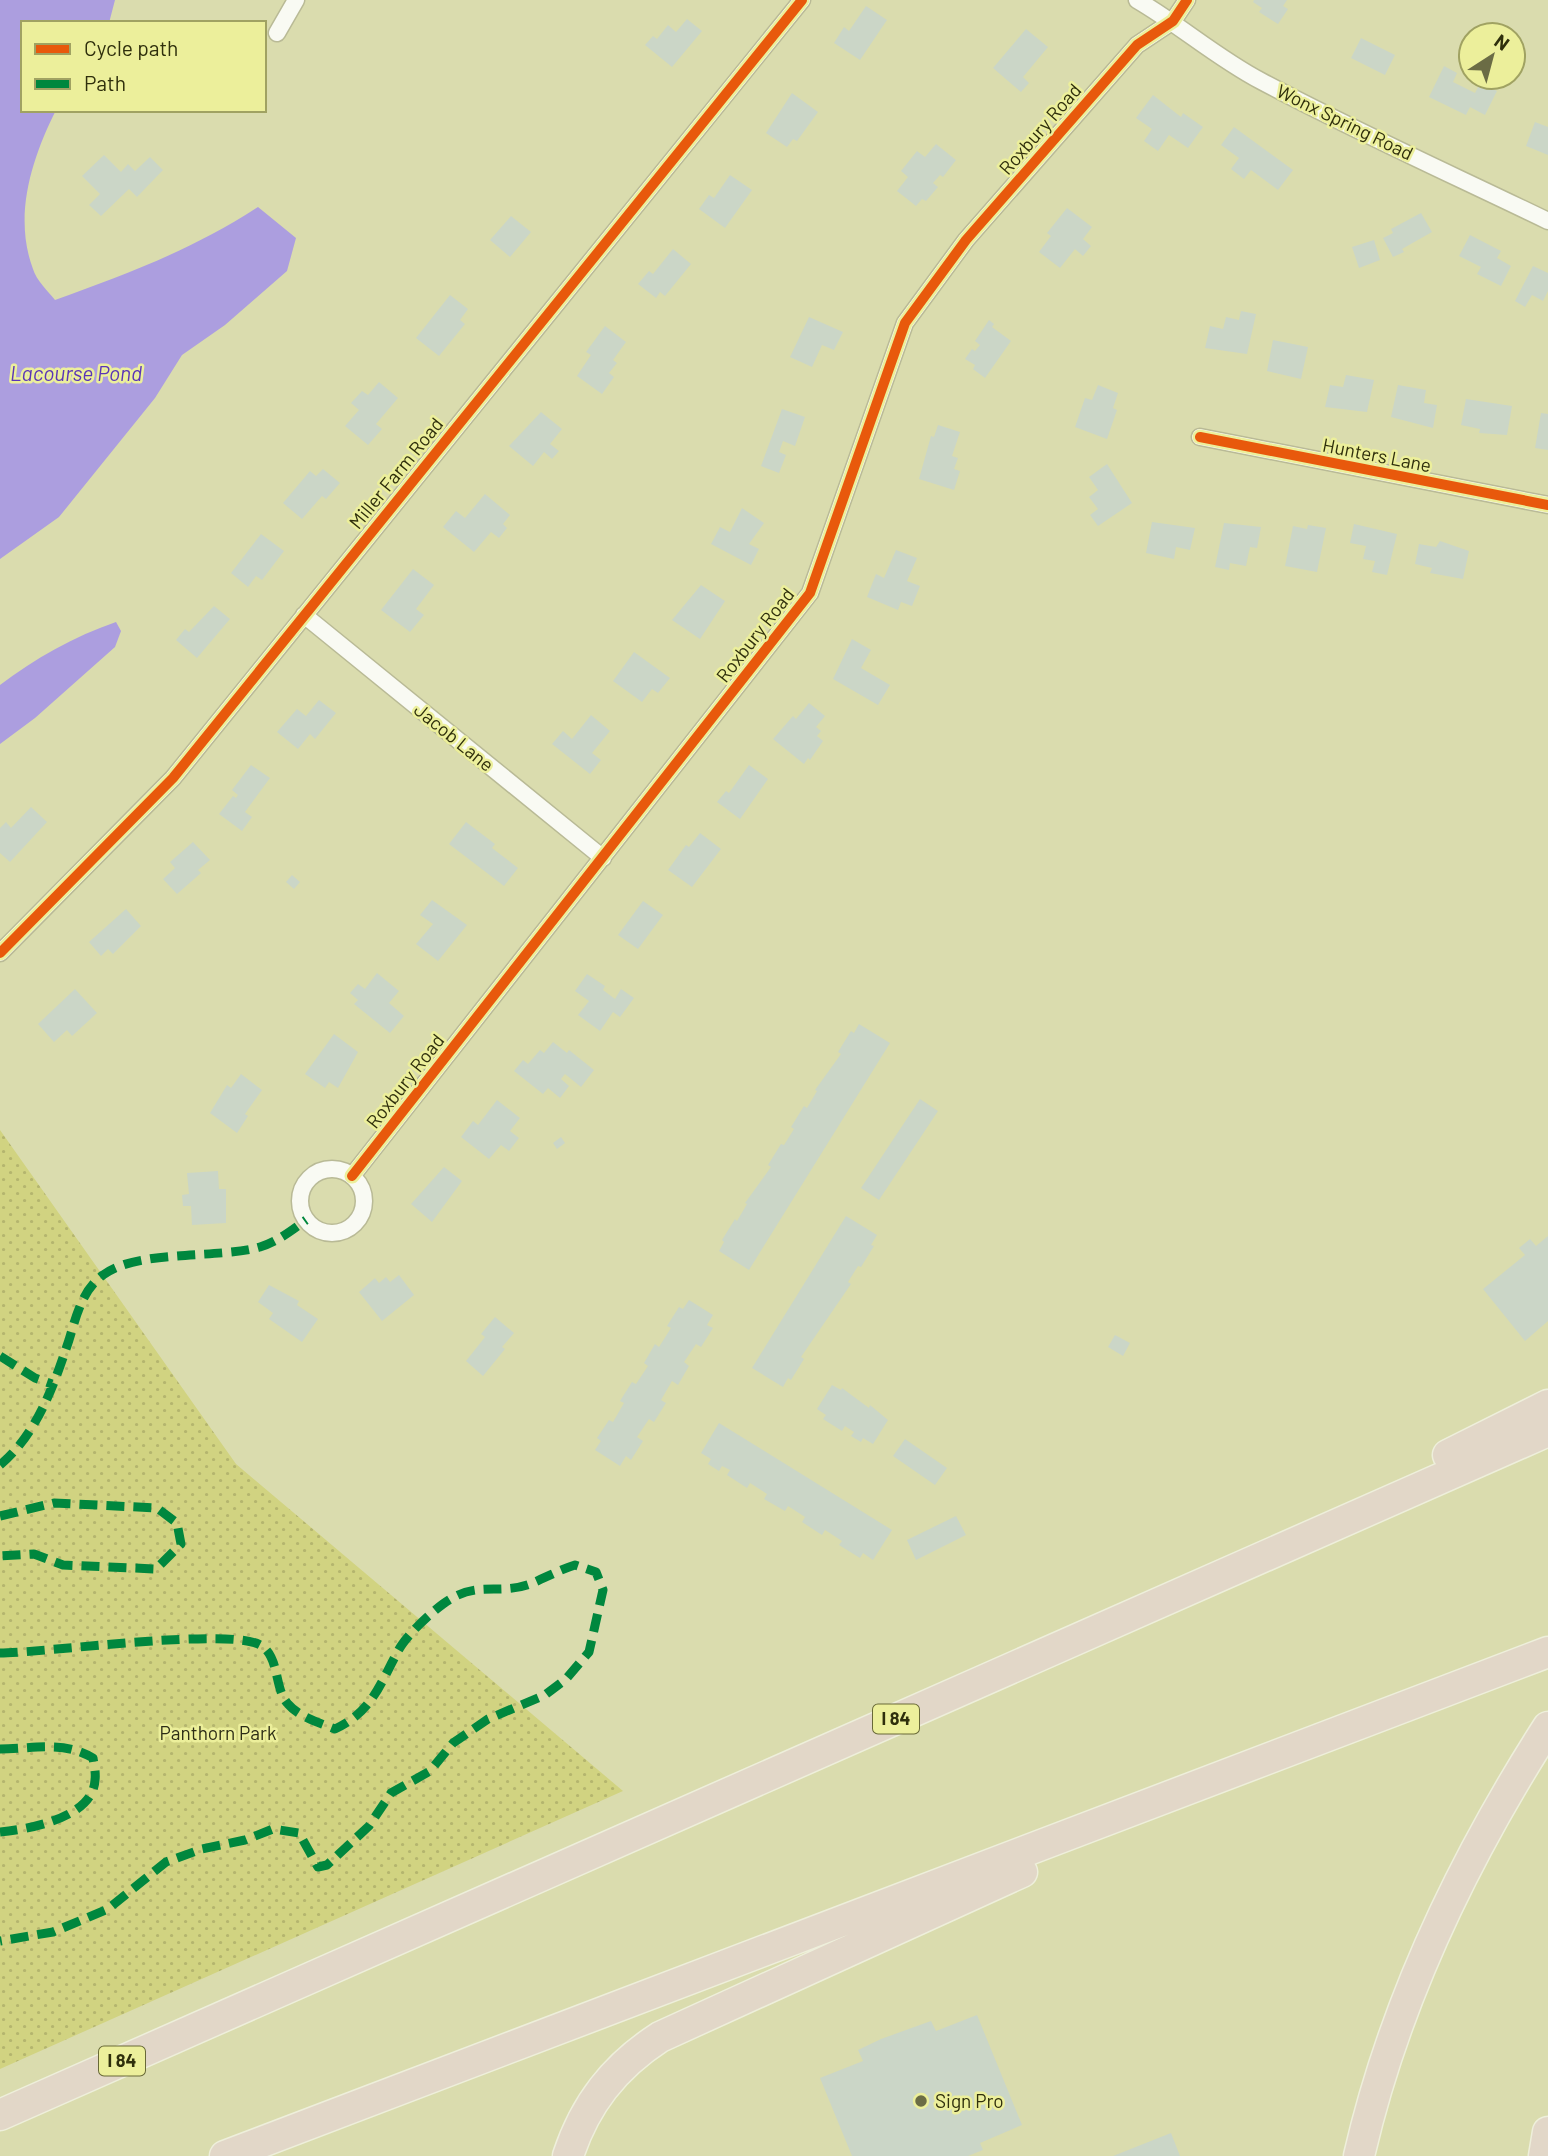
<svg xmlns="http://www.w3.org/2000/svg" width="1548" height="2156" viewBox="0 0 1548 2156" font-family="Barlow,sans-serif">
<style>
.park{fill:url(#park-dots)}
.water{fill:#ac9edf}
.building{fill:#cbd6c7}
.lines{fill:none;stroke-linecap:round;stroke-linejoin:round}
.street-casing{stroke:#b9ba96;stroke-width:19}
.highway-casing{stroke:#eeefdb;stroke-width:33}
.street{stroke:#f9faf3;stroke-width:16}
.highway{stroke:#e2d7c8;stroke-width:30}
.quiet{stroke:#00873e;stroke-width:9;stroke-dasharray:18 9;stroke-linecap:butt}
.cycleway-casing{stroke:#ecef9b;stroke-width:15}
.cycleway{stroke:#e8590c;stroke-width:10}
.poi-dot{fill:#6b6c45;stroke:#ecef9b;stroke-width:2.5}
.labels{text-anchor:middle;stroke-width:5;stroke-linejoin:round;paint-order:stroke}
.shield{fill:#ecef9b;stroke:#686937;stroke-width:2}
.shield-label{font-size:18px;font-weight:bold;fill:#2f2f0c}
.street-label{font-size:19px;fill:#2f2f0c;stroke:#ecef9b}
.park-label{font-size:19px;fill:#2d2d16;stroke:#ecef9b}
.poi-label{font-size:19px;fill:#2f2f0c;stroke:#ecef9b;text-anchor:start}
.water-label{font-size:21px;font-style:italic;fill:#5a35b7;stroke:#ecef9b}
</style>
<defs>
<pattern id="park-dots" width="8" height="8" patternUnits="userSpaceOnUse" patternTransform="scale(1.75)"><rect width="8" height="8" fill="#d1d381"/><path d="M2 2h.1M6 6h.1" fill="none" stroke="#b4b56e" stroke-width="1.8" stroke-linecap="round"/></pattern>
</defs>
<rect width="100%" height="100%" fill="#dadcae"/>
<path class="park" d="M0 1130 236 1464 623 1791 0 2069Z"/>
<path class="water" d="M0 0H115L109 23H23V110H56C32 158 13 216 33 269 36 280 48 291 55 300 125 275 196 248 258 207L296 238 287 271 225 325 182 355 155 398 59 517 0 559Z
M116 622 121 631 115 647 35 718 0 744V685C34 659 75 636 116 622Z"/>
<path class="building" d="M1254 0H1287L1283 6 1288 9 1278 24 1259 12 1262 8 1253 2Z
M866 6 887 20 860 60 834 43 844 27 849 31Z
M687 19 702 31 672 67 645 45 653 36 657 39 668 25 676 32Z
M1026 29 1048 47 1023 77 1029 83 1021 92 993 68Z
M1361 38 1395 55 1385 75 1351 58Z
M1444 66 1457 73 1453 82 1475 93 1480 83 1497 91 1485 115 1470 107 1466 115 1429 97Z
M792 93 818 112 797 141 793 139 787 147 766 133Z
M1153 95 1181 117 1183 113 1203 127 1188 148 1169 135 1158 151 1144 141 1152 129 1136 118Z
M1535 122 1548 127V155L1526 146Z
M1234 127 1293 170 1278 190 1251 170 1244 179 1231 169 1239 158 1221 145Z
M936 144 956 160 943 177 940 175 933 183 938 187 926 201 922 199 916 206 897 191 908 177 901 171 917 151 925 157Z
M104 155 121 172 128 164 135 171 150 157 163 170 137 197 129 189 101 216 89 205 100 194 82 176Z
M730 175 752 190 725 228 699 209 709 195 714 198Z
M1067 208 1092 227 1083 239 1091 246 1083 256 1075 249 1060 268 1039 252 1051 236 1047 233Z
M1421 213 1432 232 1402 249 1404 252 1393 257 1383 238 1393 233 1391 229Z
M511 216 531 232 510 257 490 240Z
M1470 235 1501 251 1497 258 1511 266 1501 286 1477 274 1481 267 1459 256Z
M1374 240 1380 260 1359 268 1352 247Z
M673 249 691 264 665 296 660 292 656 298 638 284 649 271 653 274Z
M1533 266 1548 273V291L1543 301 1532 295 1525 307 1515 301Z
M450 295 468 309 460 320 465 324 439 356 416 338Z
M1241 311 1256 314 1247 354 1205 348 1210 326 1223 329 1226 317 1239 320Z
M809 317 843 332 834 350 822 345 812 367 790 357Z
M989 320 994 324 992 327 1011 341 985 378 973 369 975 365 965 359 972 349 975 351 980 345 975 341Z
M605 326 626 342 613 360 617 363 609 373 614 377 602 394 577 376 591 355 586 352Z
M1273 340 1308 347 1301 379 1267 371Z
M1346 375 1374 380 1367 412 1325 407 1330 385 1343 387Z
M379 382 398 398 376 424 382 429 368 445 345 426 359 410 351 403 362 391 368 395Z
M1098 385 1118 393 1113 408 1117 410 1107 439 1075 427 1085 398 1092 400Z
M1398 385 1426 390 1424 403 1437 405 1433 428 1391 417Z
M1466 399 1512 406 1507 435 1479 433 1480 429 1461 425Z
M782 409 805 417 795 446 783 441 779 452 786 455 779 473 761 466Z
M541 412 562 429 550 444 559 451 552 459 544 452 533 466 509 446Z
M1541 413 1548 414V450L1535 448Z
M938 425 960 432 952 456 958 458 954 469 960 471 954 490 919 479 931 436 934 437Z
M1107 464 1132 503 1098 526 1090 515 1098 509 1089 497 1098 490 1089 477Z
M323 469 340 483 326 499 322 496 302 519 283 503 310 471 316 476Z
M485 494 510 515 503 524 507 528 499 538 491 532 474 552 443 527 456 511 465 518Z
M742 508 764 523 749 544 759 549 751 565 711 544 720 527 730 532Z
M1152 522 1195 528 1190 550 1176 547 1174 559 1146 553Z
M1224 523 1261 527 1257 548 1250 547 1246 566 1230 563 1229 570 1215 567Z
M1354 524 1397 534 1387 575 1372 572 1375 561 1363 559 1366 546 1350 543Z
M1308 525 1326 528 1317 572 1285 566 1293 526 1307 529Z
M261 534 284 551 262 580 256 576 248 587 231 573Z
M1440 541 1469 551 1463 579 1430 573 1432 568 1415 564 1419 544 1436 547Z
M896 550 917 558 907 581 920 586 912 606 901 602 898 610 867 597 876 574 884 578Z
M413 569 434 585 416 609 424 615 410 632 381 610Z
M701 585 725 601 700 639 672 620Z
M214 606 230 619 197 658 176 640 185 629 189 632Z
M852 639 871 650 861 668 890 685 878 705 833 679Z
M634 652 670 678 658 693 652 689 642 702 613 681Z
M319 700 336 713 315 739 310 734 298 749 277 732 297 709 306 716Z
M809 703 825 716 816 727 821 731 817 736 823 741 810 760 808 758 804 764 773 739 793 716 796 719Z
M591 715 610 731 592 753 601 760 590 774 552 744 563 731 572 739Z
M251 765 270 778 245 812 252 817 242 831 219 814 233 796 236 798 238 795 232 790Z
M749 765 768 779 740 819 717 802 726 791 729 793Z
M31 807 47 822 10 862 0 853V828L6 822 11 828Z
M466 822 495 844 492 848 518 868 504 886 449 844Z
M700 833 721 849 692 887 668 870 686 845 689 847Z
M193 842 210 860 198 870 201 873 177 894 163 879 175 868 170 862Z
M292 875 300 882 294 889 286 882Z
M432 900 467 925 438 961 416 944 433 924 420 915Z
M643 901 663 915 638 949 618 935Z
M126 909 141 926 113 954 108 949 101 956 89 942Z
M377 973 399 991 389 1003 404 1016 390 1033 354 1004 358 1000 350 993 358 984 365 989Z
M587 974 605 986 603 990 615 999 621 989 634 998 620 1017 613 1012 600 1031 578 1015 589 1001 575 991Z
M75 989 97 1013 72 1036 67 1030 54 1042 38 1024Z
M859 1024 890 1043 749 1270 719 1251 724 1242 722 1240 735 1219 737 1221 747 1204 745 1203 771 1167 768 1165 781 1144 784 1145 794 1129 791 1127 804 1106 807 1108 817 1091 815 1090 841 1054 838 1052 851 1031 854 1033Z
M334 1034 358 1052 338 1088 329 1082 325 1088 305 1074Z
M553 1042 567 1053 569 1050 594 1070 581 1087 565 1074 561 1079 569 1086 560 1098 548 1088 543 1094 514 1071 523 1060 528 1064 540 1050 544 1053Z
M241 1074 262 1090 245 1114 248 1116 237 1133 210 1113 227 1085 231 1088Z
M920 1099 938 1111 879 1200 861 1188Z
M497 1100 520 1118 510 1131 519 1138 509 1151 501 1145 489 1159 461 1137 473 1121 478 1125Z
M561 1137 565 1143 557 1149 553 1143Z
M444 1167 462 1181 432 1222 411 1204Z
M218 1171 219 1189H226V1223L192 1225 191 1206H183L182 1195 189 1194 187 1173Z
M846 1216 877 1235 871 1245 874 1246 861 1267 858 1266 848 1282 851 1284 801 1357 804 1359 791 1380 788 1378 783 1387 752 1368Z
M1548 1236V1321L1525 1341 1483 1289 1525 1255 1519 1248 1530 1239 1536 1246Z
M399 1275 414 1295 382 1321 359 1292 375 1278 379 1283 386 1277 390 1282Z
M269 1285 299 1301 297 1305 318 1319 302 1342 269 1319 273 1313 258 1302Z
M689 1300 713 1315 707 1325 713 1328 701 1347 696 1344 684 1362 689 1366 678 1385 672 1381 661 1400 666 1403 654 1422 649 1419 637 1437 643 1441 631 1460 626 1456 620 1466 595 1450 601 1441 597 1438 609 1420 613 1422 624 1403 620 1401 632 1382 636 1384 648 1366 644 1363 655 1344 659 1347 671 1328 667 1326 679 1307 683 1309Z
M495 1317 514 1333 502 1347 505 1349 483 1376 466 1361 485 1337 481 1334Z
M1115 1335 1130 1343 1123 1356 1108 1347Z
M832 1385 841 1390 842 1388 869 1408 870 1405 888 1420 873 1444 863 1438 861 1442 851 1436 854 1432 845 1426 842 1431 823 1419 826 1415 817 1409Z
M719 1423 892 1530 873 1560 863 1553 860 1558 839 1545 842 1541 825 1530 822 1535 802 1522 805 1517 788 1506 785 1511 764 1499 767 1494 750 1483 747 1488 727 1475 730 1470 722 1466 719 1471 708 1464 711 1459 701 1453Z
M905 1439 947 1468 935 1485 893 1456Z
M956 1516 966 1535 916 1560 907 1540Z
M977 2015 1022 2125 980 2143 983 2150 968 2156H852L820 2078 863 2061 858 2050 881 2039 931 2021 936 2031Z
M1171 2133 1180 2156H1113Z"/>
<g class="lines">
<defs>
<path id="street" d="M1137 0C1180 25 1217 58 1261 81 1355 131 1453 175 1548 221
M277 33 296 0
M1200 437 1548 505
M304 615 603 858
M0 953 173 778 802 0
M300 1201a32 32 0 1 1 64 0a32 32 0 1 1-64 0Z
M352 1176 810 593 905 323 966 240 1137 45 1173 21 1187 0"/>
<path id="highway" d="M1448 1455 1548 1405
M0 2115 1548 1431
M225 2156 1548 1652
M568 2156C585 2104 614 2067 660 2037L1022 1872
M1359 2156C1394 2003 1464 1858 1548 1727
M1544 2156 1548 2132"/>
</defs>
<use href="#street" class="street-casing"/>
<use href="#highway" class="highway-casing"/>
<use href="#street" class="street"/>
<use href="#highway" class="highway"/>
<path class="quiet" d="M0 1356 35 1378 52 1384
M0 1465C37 1434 54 1385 69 1340 76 1317 82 1290 103 1275 137 1249 220 1259 260 1247 277 1242 292 1230 306 1220
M0 1516 54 1503 157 1508 177 1523 181 1544 156 1569 63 1565 34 1554 0 1556
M0 1653C46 1653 234 1626 262 1646 280 1659 274 1689 288 1704 299 1717 320 1723 335 1729 372 1712 380 1684 398 1651 406 1636 428 1615 443 1604 477 1579 496 1596 530 1584 545 1578 559 1570 575 1565L596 1572 603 1590 589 1652 566 1679 545 1695 488 1719 453 1743 430 1771 391 1793 369 1826 327 1865 318 1867 299 1833 273 1829 245 1840 202 1849 166 1862 108 1909 53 1932 0 1941
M0 1749C33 1749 63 1740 93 1758 94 1765 96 1773 95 1780 93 1818 29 1829 0 1832"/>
<defs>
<path id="cycleway" d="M1200 437 1548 505
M0 953 173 778 802 0
M352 1176 810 593 905 323 966 240 1137 45 1173 21 1187 0"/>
</defs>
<use href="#cycleway" class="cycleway-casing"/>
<use href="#cycleway" class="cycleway"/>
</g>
<circle class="poi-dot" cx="921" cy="2101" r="7"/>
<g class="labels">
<g class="shield">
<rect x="873" y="1704.5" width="46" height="29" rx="5"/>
<rect x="99" y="2046.5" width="46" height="29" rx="5"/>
</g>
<g class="shield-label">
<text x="896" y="1725">I 84</text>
<text x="122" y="2067">I 84</text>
</g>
<g class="street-label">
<text transform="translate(1345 122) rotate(26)" y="7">Wonx Spring Road</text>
<text transform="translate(1040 129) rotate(-49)" y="7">Roxbury Road</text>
<text transform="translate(1377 455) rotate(11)" y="7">Hunters Lane</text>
<text transform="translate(396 473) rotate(-51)" y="7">Miller Farm Road</text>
<text transform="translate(755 635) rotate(-52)" y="7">Roxbury Road</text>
<text transform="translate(454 737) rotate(39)" y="7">Jacob Lane</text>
<text transform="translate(405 1081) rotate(-52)" y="7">Roxbury Road</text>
</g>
<g class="park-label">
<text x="218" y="1740">Panthorn Park</text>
</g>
<g class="poi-label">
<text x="935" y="2108">Sign Pro</text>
</g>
<g class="water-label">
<text x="76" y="381">Lacourse Pond</text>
</g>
</g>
<rect x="21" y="21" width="245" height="91" fill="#ecef9b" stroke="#a0a262" stroke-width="2"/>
<rect x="35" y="44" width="35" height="10" fill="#e8590c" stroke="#a0a262" stroke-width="2"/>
<text x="84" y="56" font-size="21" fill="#2f2f0c">Cycle path</text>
<rect x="35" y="79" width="35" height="10" fill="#00873e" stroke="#a0a262" stroke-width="2"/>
<text x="84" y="91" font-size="21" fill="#2f2f0c">Path</text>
<g transform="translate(1492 56) rotate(36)"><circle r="33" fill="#ecef9b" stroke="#a0a262" stroke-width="2"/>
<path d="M0-5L12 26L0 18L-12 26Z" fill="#6b6c45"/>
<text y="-10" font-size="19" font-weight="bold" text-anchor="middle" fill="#2f2f0c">N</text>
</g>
</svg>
